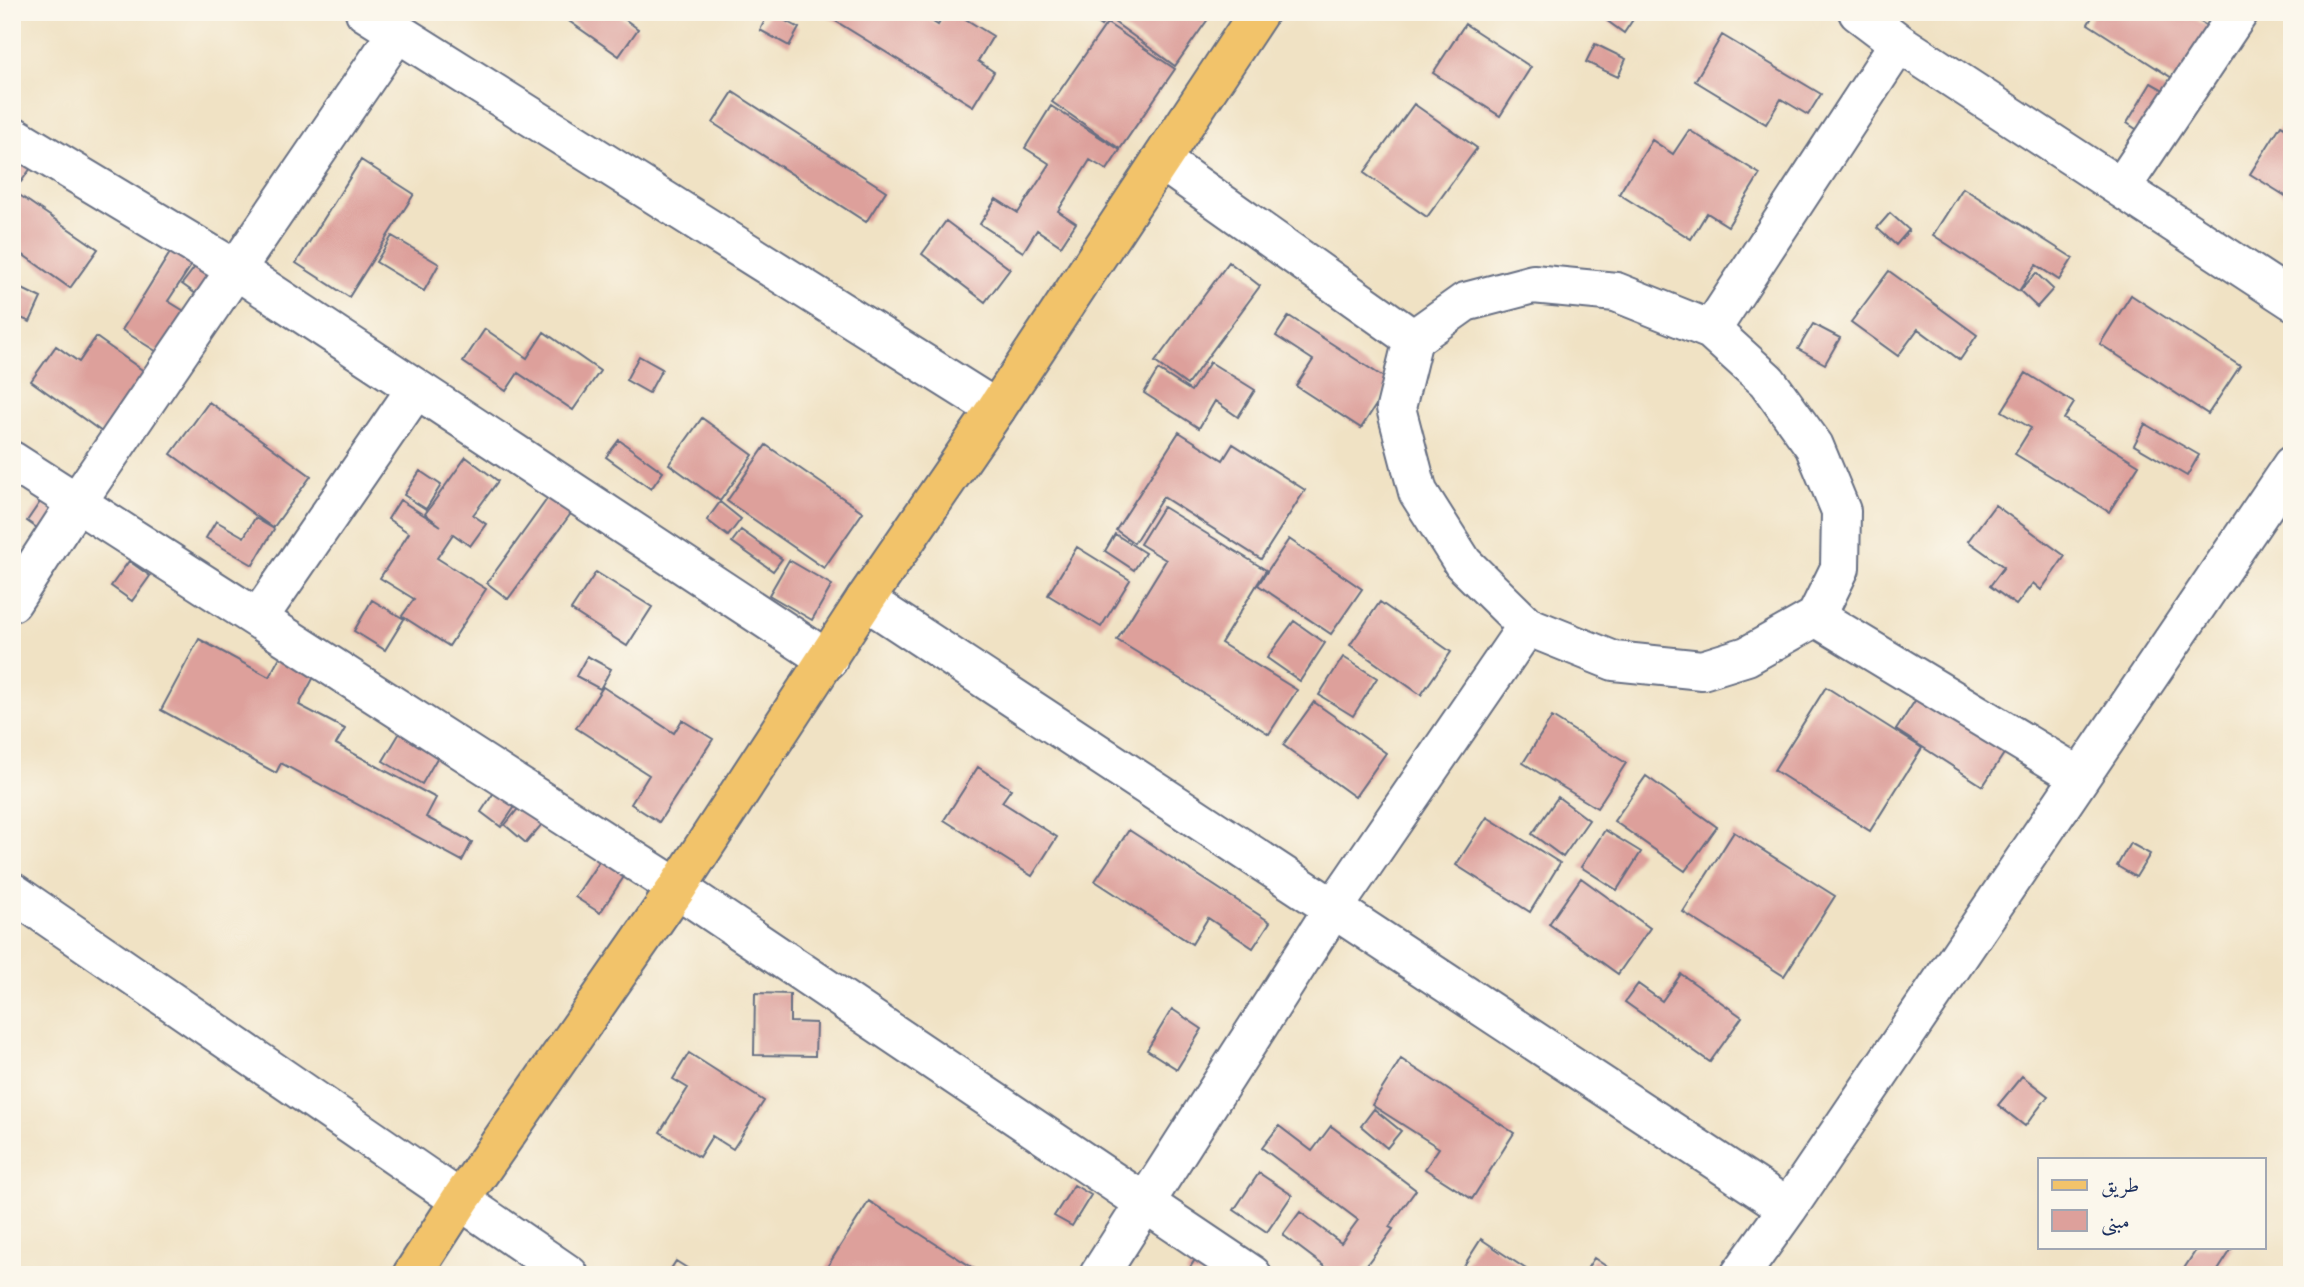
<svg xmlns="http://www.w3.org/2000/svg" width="2304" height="1287" viewBox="0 0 2304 1287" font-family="'IM FELL Great Primer',Amiri,serif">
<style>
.building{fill:#dda09b}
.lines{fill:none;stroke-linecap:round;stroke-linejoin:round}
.minor-casing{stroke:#666e82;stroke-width:42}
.major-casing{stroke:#666e82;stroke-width:42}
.minor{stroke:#fff;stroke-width:38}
.major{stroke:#f2c36a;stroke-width:38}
</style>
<rect width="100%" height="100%" fill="#fbf7ec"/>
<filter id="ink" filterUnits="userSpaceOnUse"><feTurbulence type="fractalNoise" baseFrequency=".0143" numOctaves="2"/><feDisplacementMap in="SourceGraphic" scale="14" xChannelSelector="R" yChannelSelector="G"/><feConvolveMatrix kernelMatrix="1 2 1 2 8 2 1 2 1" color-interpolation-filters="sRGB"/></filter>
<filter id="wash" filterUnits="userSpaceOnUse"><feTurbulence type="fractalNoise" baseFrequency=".00686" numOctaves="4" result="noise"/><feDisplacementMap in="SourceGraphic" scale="28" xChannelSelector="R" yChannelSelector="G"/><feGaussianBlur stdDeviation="1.57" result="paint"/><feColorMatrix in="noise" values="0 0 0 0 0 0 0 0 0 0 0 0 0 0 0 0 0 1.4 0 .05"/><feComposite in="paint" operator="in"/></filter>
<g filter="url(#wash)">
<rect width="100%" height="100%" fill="#f0e2c4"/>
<g id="blocks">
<path class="building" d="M556 12H615L638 29 619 56Z
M769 12 799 28 789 46 760 30Z
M821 12H917L938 25 946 12H954L993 36 978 61 994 72 973 106Z
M1081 12H1111L1101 26Z
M1115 12H1213L1175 66 1110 19Z
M1595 12H1638L1624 33Z
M2095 12H2185L2213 30 2180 83 2088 24Z
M1107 23 1175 69 1120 149 1052 102Z
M1465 24 1531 67 1500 116 1433 73Z
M1722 35 1821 94 1808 115 1781 99 1766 124 1695 81Z
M1595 44 1626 59 1618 77 1586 62Z
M2151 83 2171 94 2145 135 2127 123Z
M733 92 886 191 866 222 713 123Z
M1414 104 1477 148 1427 217 1364 173Z
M1051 106 1120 150 1107 170 1090 160 1058 211 1076 223 1061 246 1037 230 1023 252 980 224 996 199 1018 213 1050 164 1025 148Z
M2281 125 2292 131V200L2250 174Z
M1689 130 1760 174 1728 226 1707 213 1691 239 1619 194 1652 140 1673 154Z
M27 139 43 151 21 182 12 176V160Z
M361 160 414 194 349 297 296 263Z
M1963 188 2073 258 2059 280 2036 265 2019 291 1933 235Z
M12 190 98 249 70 288 12 247Z
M1890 213 1909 230 1896 245 1877 228Z
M946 221 1010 269 985 302 922 254Z
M392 236 439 264 424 291 376 262Z
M173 248 194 261 168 301 202 322 175 363 122 330Z
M1229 262 1260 286 1187 385 1155 362Z
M195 267 222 287 210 304 182 284Z
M1889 271 1977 335 1960 360 1918 329 1898 356 1851 322Z
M2036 273 2053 289 2037 307 2020 291Z
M12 284 41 298 30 322 12 314Z
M2131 295 2240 366 2208 414 2100 344Z
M1289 316 1391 382 1361 428 1296 386 1313 360 1276 336Z
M1813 324 1840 338 1825 364 1798 349Z
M485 329 527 358 544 332 600 371 573 410 518 373 506 391 463 362Z
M96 337 159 382 116 442 31 381 56 346 79 362Z
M639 356 662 369 649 393 626 380Z
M1210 362 1255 390 1238 417 1215 401 1199 428 1144 393 1158 370 1191 391Z
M2026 373 2074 403 2064 419 2139 465 2109 512 2015 454 2031 428 2002 411Z
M209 402 311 476 273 528 171 454Z
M702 418 753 455 720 501 669 464Z
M2145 424 2199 455 2187 476 2134 445Z
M1179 432 1223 460 1233 444 1305 490 1261 559 1163 497 1134 543 1116 530Z
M619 440 663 472 651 489 606 457Z
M766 445 863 512 824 568 727 501Z
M466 457 498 481 473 515 486 524 470 546 453 534 437 558 486 589 449 646 402 616 414 599 380 578 409 533 388 519 400 500 441 526 425 514Z
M420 471 441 485 426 509 404 495Z
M550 495 572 512 508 599 487 583Z
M40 502 64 518 50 537 27 521Z
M720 502 741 519 728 536 707 520Z
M1995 505 2065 556 2041 590 2033 583 2016 605 1990 586 2004 567 1968 541Z
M1163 507 1266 570 1221 643 1297 690 1269 734 1117 640 1166 560 1140 544Z
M255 518 274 529 253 565 206 538 216 521 244 537Z
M741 530 782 559 773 571 732 542Z
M1115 534 1145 553 1134 570 1105 551Z
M1289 539 1362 589 1331 634 1258 585Z
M1077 547 1130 580 1101 627 1048 595Z
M789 560 832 585 812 620 769 595Z
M129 561 150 576 132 601 111 586Z
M596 572 652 607 627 646 571 610Z
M372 600 404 619 385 650 354 631Z
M1380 602 1451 652 1421 695 1350 645Z
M1294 621 1325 643 1300 681 1267 658Z
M199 639 269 677 281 655 316 673 299 705 345 729 336 744 436 798 426 817 472 842 462 861 281 763 276 773 161 710Z
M587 656 611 669 600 689 576 676Z
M1343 657 1377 678 1353 716 1319 695Z
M603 687 674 733 682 720 713 739 659 822 631 804 649 775 576 728Z
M1826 687 1922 748 1870 831 1774 770Z
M1920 693 2007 749 1983 786 1896 730Z
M1314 702 1386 753 1355 797 1283 745Z
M1552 717 1626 763 1597 808 1523 763Z
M401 731 440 753 422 784 383 761Z
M978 767 1011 789 1002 802 1057 837 1032 876 944 820Z
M1646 776 1717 827 1685 871 1614 821Z
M495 791 516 805 501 827 481 812Z
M1558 797 1589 820 1563 857 1532 834Z
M521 805 543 823 526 843 505 825Z
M1487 817 1560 863 1530 912 1456 865Z
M1129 830 1270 922 1253 948 1208 918 1192 944 1095 881Z
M1605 830 1641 852 1617 890 1581 867Z
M1734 832 1835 896 1784 976 1683 912Z
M2130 843 2150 854 2136 877 2117 866Z
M607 850 631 866 600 913 575 897Z
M1581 878 1650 928 1618 974 1549 924Z
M1681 974 1742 1017 1710 1062 1625 1002 1638 984 1662 1001Z
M755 993 790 994V1022L816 1023 815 1056 754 1055Z
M1172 1009 1202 1029 1177 1069 1147 1050Z
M689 1053 764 1101 733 1149 712 1136 699 1157 660 1132 688 1088 673 1079Z
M1401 1059 1514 1133 1472 1199 1425 1169 1439 1148 1372 1105Z
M2022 1076 2048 1096 2025 1126 1998 1105Z
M1374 1109 1401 1131 1387 1148 1361 1126Z
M1279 1126 1312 1151 1331 1126 1416 1190 1389 1227 1393 1229 1359 1275H1336L1283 1235 1300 1212 1341 1243 1358 1220 1262 1148Z
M1259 1173 1292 1195 1267 1232 1234 1210Z
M1074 1185 1091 1195 1072 1226 1054 1216Z
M869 1201 984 1275H822Z
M1481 1239 1535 1275H1458Z
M2198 1247H2233L2215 1275H2190L2183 1270Z
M1200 1252 1236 1275H1185Z
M1594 1258 1619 1275H1583Z
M676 1261 698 1275H667Z"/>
</g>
</g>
<g filter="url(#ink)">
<use href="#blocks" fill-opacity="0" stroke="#666e82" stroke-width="2"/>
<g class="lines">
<defs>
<path id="minor" d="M365 12 996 409
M1858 12 1899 43 2292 300
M12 135 235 269 828 660
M1162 161 1413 339
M2121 188 2239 12
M1533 284 1616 292 1711 330 1767 381 1814 446 1841 511 1840 568 1816 617 1747 656 1702 670 1614 661 1527 626 1463 563 1418 492 1396 408 1413 339 1465 302Z
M1711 330 1899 43
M12 461 677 888 1252 1275
M865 600 1788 1208
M12 602 77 502 397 33
M259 617 416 389
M1816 617 2079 776
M12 892 569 1275
M1099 1275 1333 909 1527 626
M1740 1275 1788 1208 2292 465"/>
<path id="major" d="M412 1275 461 1199 677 888 865 600 996 409 1259 12"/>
</defs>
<use href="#minor" class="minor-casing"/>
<use href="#major" class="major-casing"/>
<use href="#minor" class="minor"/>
<use href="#major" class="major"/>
</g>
</g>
<rect width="2304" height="1287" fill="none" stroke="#fbf7ec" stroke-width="42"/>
<rect x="2038" y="1158" width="228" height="91" fill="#fbf7ec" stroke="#a1a7b3" stroke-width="2"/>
<rect x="2052" y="1180" width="35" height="10" fill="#f2c36a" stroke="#a1a7b3" stroke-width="2"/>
<text x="2101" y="1192" font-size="21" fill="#1b2f5e">طريق</text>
<rect x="2052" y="1210" width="35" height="21" fill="#dda09b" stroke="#a1a7b3" stroke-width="2"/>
<text x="2101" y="1228" font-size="21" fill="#1b2f5e">مبنى</text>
</svg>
